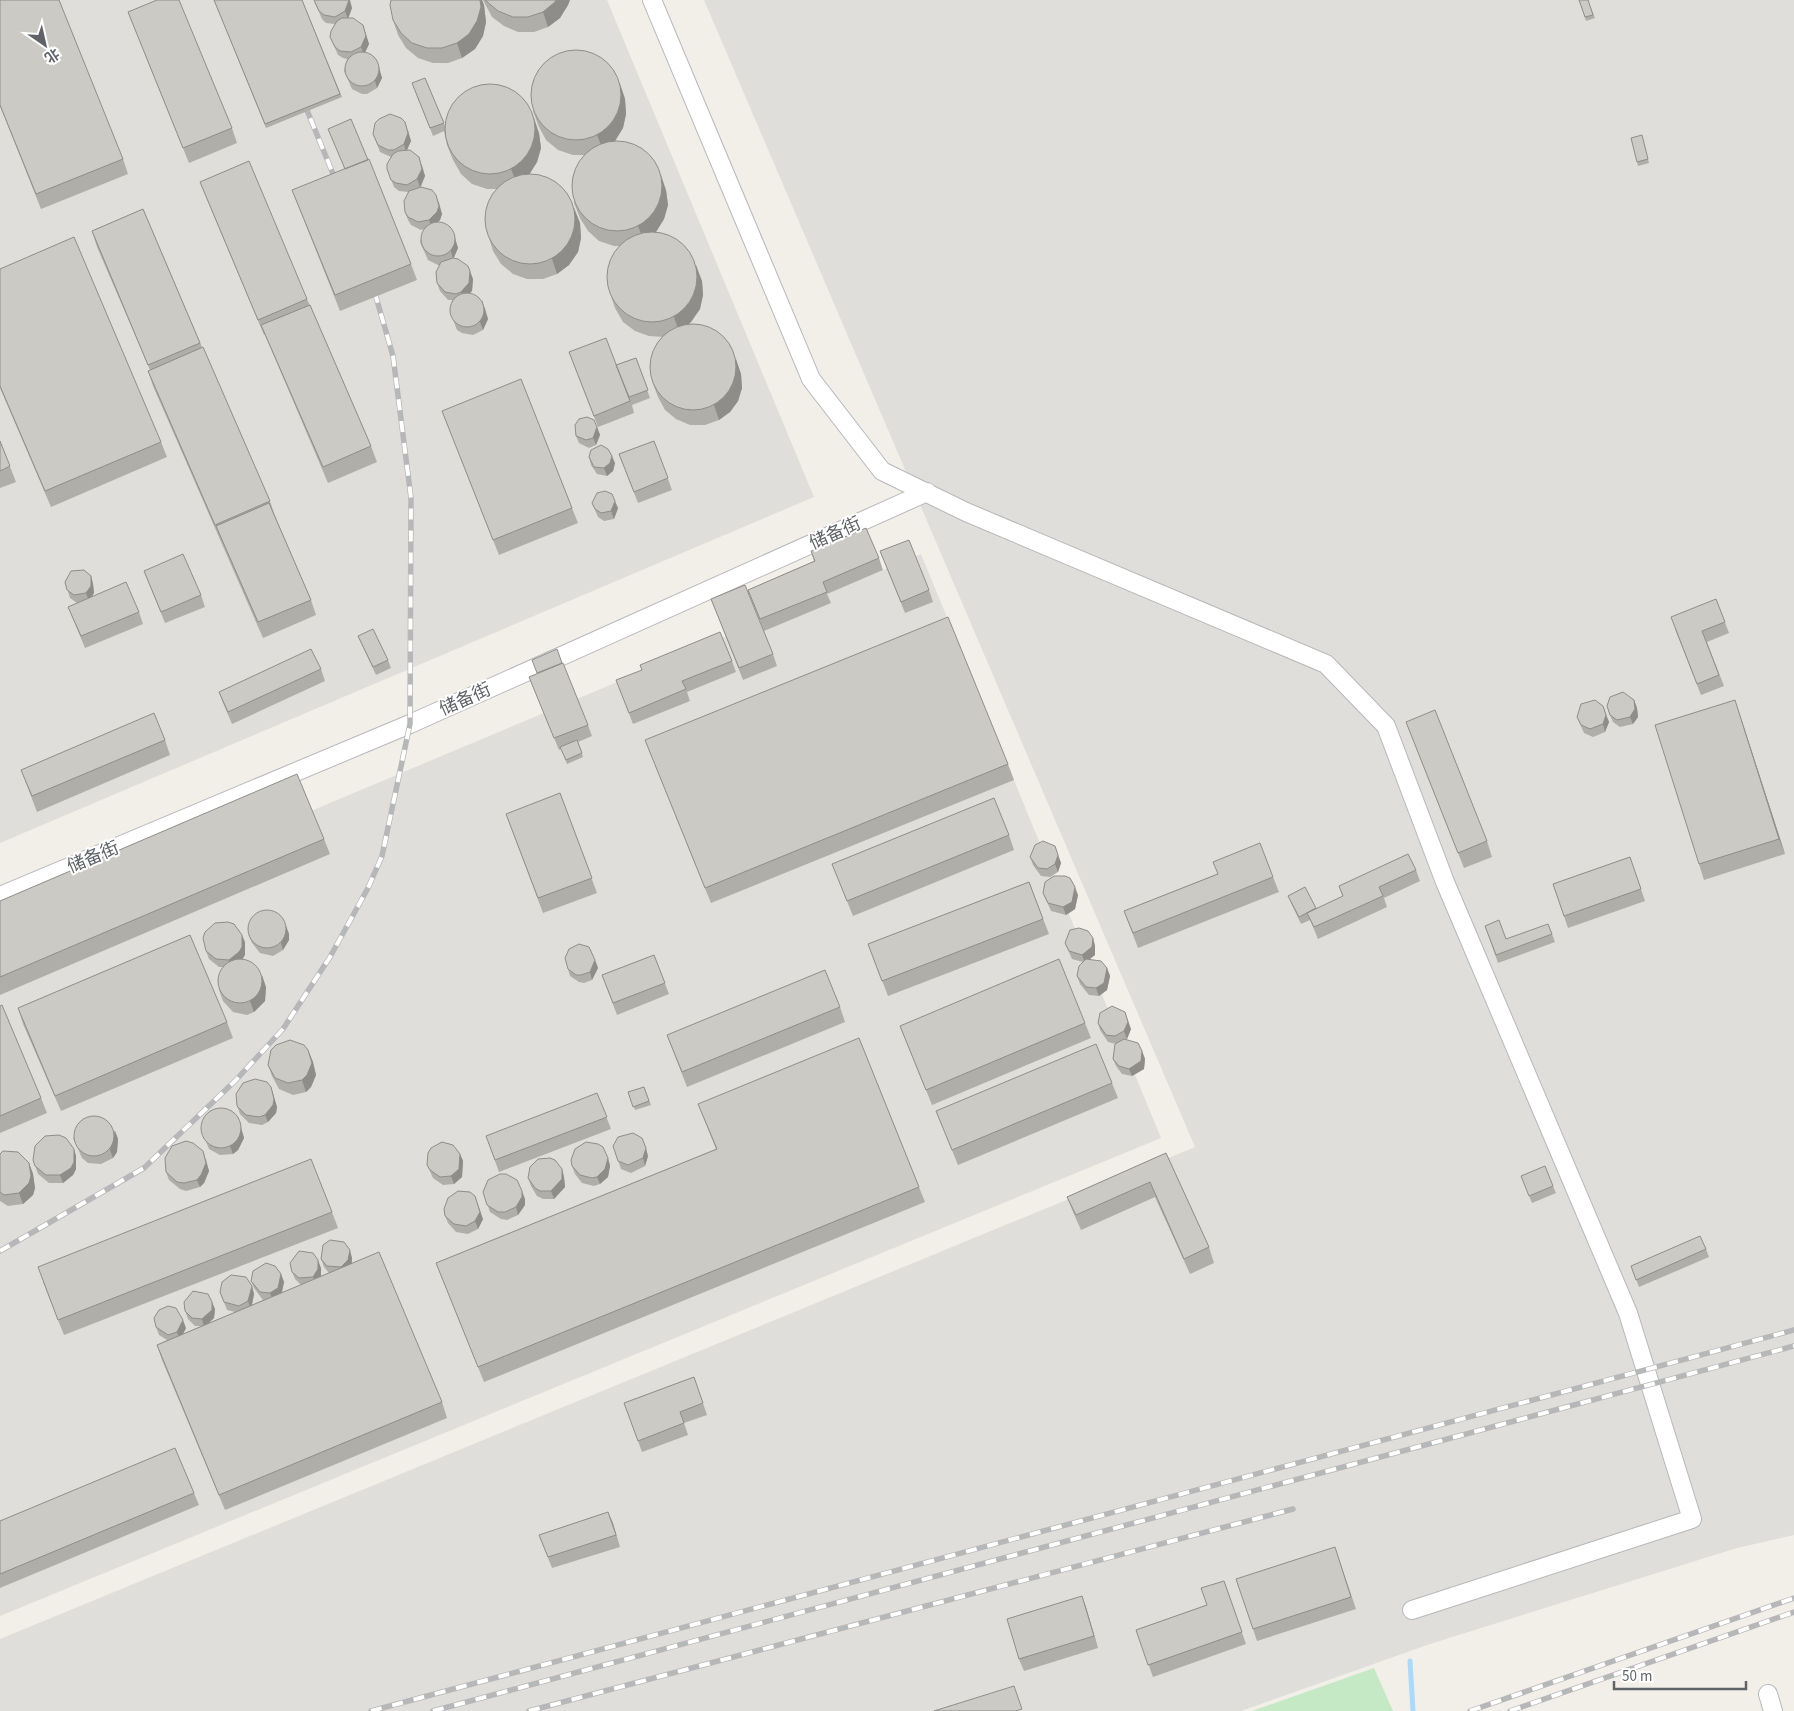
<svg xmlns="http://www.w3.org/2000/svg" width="1794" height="1711" viewBox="0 0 1794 1711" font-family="'Source Sans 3','Noto Sans SC',sans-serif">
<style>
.industrial{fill:#e0deda}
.green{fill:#c5e8c5}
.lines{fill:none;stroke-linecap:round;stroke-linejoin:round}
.stream{stroke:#aadaff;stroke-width:5}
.minor-casing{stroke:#b5b8bc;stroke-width:20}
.minor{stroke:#fff;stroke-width:18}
.rail-casing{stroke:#b6b7b8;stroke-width:5.5}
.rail{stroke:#fff;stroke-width:4;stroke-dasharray:11;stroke-linecap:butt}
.wall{fill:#afaea9}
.shaded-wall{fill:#8f8d8a}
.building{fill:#cccac5;stroke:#8f8d8a}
.labels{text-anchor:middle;stroke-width:4;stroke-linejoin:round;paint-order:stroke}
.street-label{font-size:18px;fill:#5f6368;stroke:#fff}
</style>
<rect width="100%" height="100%" fill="#f1efe8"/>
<path class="industrial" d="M0 0H607L814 497 0 843Z
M704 0H1794V1535L1737 1548 1430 1644 1241 1711H0V1639L1195 1147Z
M921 554 1161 1138 0 1616V942Z"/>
<path class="green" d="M1374 1668 1393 1711H1252Z"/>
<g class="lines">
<path class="stream" d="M1410 1661 1413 1711"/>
<defs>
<path id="minor" d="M652 0 811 379 882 471 966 512 1326 664 1386 726 1445 882 1628 1313 1692 1519 1412 1610
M0 896 410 724 927 492
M1768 1694 1773 1711"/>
</defs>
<use href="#minor" class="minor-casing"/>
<use href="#minor" class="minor"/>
<defs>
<path id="rail" d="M302 98 338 186
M0 1251 144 1168 236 1080 283 1029 330 957 368 888 382 856 410 724 411 498 393 356 372 283
M371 1711 1794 1330
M433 1711 1794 1346
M529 1711 1293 1509
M1470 1711 1794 1598
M1510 1711 1794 1612"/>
</defs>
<use href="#rail" class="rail-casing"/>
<use href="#rail" class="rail"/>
</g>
<path class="wall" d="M0 0 123 159 128 174 41 209 0 106Z
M214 0H302L342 97 266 128Z
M391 0H482L484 5 486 22 483 36 475 49 462 58 448 63H433L418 58 406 48 398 35 393 20Z
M483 0H570L568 5 560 18 548 27 534 32H518L504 26 492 17Z
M1579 0H1588L1595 18 1586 21Z
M314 1 352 8 348 18 363 25 369 44 365 52 376 59 379 66 382 78 377 88 367 94H362L352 89 344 71 347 59 343 58 338 55 330 37 335 24 326 23 322 19Z
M128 12 232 128 237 143 189 163Z
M425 78 445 126 539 133 541 148 537 162 529 174 574 208 580 223 581 238 578 252 569 265 557 274 543 279H527L513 274 501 264 493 251 488 235 497 189H487L472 184 461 174 453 160 447 145 444 131 433 136 415 91Z
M620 84 625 99 626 114 623 128 615 141 666 190 668 205 664 219 656 232 702 281 703 295 700 309 691 322 688 325 731 346 741 374 742 388 738 401 730 412 719 420 705 425H690L676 419 665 410 658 397 652 381 664 337 649 336 635 331 623 322 615 308 610 293 619 246H614L599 241 588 231 580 218 574 203 584 155H573L558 150 546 140 539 127 533 111Z
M408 130 411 141 407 150 422 165 425 176 421 187 439 202 442 214 440 220 438 222 452 230 455 237 458 248 454 258 473 279 472 291 470 293 485 308 488 319 483 330 473 335 462 333 457 330 450 312 452 300H448L440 291 437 283 440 265H438L428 260 420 242 424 229 421 230 411 225 408 220 405 212 409 192 399 191 394 187 387 169 391 157 380 152 373 134Z
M1643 139 1649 163 1638 166 1637 162Z
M200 182 307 299 371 446 377 462 328 483 265 335H264L206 197Z
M292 190 411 264 417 280 340 311Z
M143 209 202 347 270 501 275 516 311 600 316 615 263 638 153 386 148 371 150 370 97 247 92 231Z
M0 269 161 442 167 457 51 507 0 388Z
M569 352 616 365 636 358 650 398 632 405 634 413 598 427Z
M442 411 572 508 578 523 499 555Z
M597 427 600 435 596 445 589 448 579 443 576 436Z
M0 441 16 482 0 488Z
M654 441 672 490 638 503 619 454Z
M589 457 615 463 613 471 607 476 597 474 591 465Z
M592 503 618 508 614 519 604 521 598 517Z
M811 551 879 558 883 570 827 594 831 603 764 631 748 590 814 561Z
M880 551 929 590 933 602 905 613Z
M144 571 201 595 205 607 165 623Z
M91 576 93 584 94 593 92 597 139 612 143 624 85 648 68 607 77 603 70 598 65 582Z
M711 599 773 654 777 666 743 680Z
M1716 599 1729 633 1707 642 1724 686 1701 695 1675 629Z
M358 636 388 660 391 668 376 675 361 643Z
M732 661 736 672 687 692 690 701 633 724 616 680Z
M321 669 325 681 232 724 223 703 219 692Z
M529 677 588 725 592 736 578 742 583 757 567 764 561 749 559 750Z
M1634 700 1637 708 1638 717 1633 724 1620 727 1613 722 1610 715Z
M1603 706 1609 722 1605 732 1593 737 1584 733 1577 717Z
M1740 715 1785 854 1704 880 1699 864Z
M1406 722 1487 841 1492 857 1464 868Z
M165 740 170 755 37 812 21 770Z
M645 740 1008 764 1014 780 711 903Z
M560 793 597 893 543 913 506 814Z
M1009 835 1014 850 853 916 832 864Z
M324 839 330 854 0 995V901Z
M1055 846 1061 863 1058 872 1050 877 1041 876 1033 865 1030 857Z
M1630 857 1645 901 1568 928 1553 884Z
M1416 870 1420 881 1384 898 1387 907 1318 939 1310 920 1301 924 1291 903 1288 896 1305 887 1316 909 1343 897 1339 886Z
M1217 874 1273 877 1279 892 1138 948 1124 911Z
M1029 882 1049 934 888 996 868 944Z
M1043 893 1078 895 1075 909 1066 915 1051 911Z
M286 926 289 934V940L283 950 273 956 260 953 252 943 249 935Z
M1485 926 1506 939 1552 934 1555 942 1498 963Z
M1093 938 1095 946V955L1089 959 1107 968 1110 976 1107 990 1099 996 1089 995 1080 984 1077 976 1083 962 1072 959 1065 943Z
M245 942V955L242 959 266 987 265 1001 254 1012 247 1015 233 1012 223 1001 219 990 223 967H219L209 959 206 951Z
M654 955 669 994 617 1015 602 975Z
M595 960 598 968 592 980 584 983 579 982 570 976 568 969Z
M0 1006 41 1098 47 1113 0 1133Z
M840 1007 845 1022 687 1087 667 1035Z
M18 1008 227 1022 233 1038 61 1111 23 1024Z
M1085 1023 1091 1038 932 1105 900 1026Z
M1098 1023 1131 1029 1127 1039 1126 1040 1142 1051 1145 1059 1144 1069 1132 1076 1122 1074 1116 1066 1113 1059 1116 1044 1108 1042 1100 1030Z
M308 1050 313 1062 316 1075 311 1087 306 1092 293 1095 279 1089 272 1076 268 1065Z
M1112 1083 1118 1098 958 1165 936 1111Z
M271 1087 277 1107 276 1113 268 1122 262 1125 249 1123 240 1114 237 1106Z
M644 1087 651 1105 635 1110 628 1092Z
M597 1093 611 1129 499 1172 486 1136Z
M698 1104 919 1187 925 1202 484 1382 436 1263 716 1149Z
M238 1117 244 1138 238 1150 233 1154 220 1155 209 1149 201 1129Z
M115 1131 118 1139 117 1152 113 1158 101 1164 88 1163 82 1158 73 1138Z
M613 1146 648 1156 645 1166 631 1173 621 1169Z
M74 1149 76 1156V1169L73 1175 63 1183H49L38 1174 33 1160Z
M1166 1153 1209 1247 1214 1263 1190 1274 1155 1197 1081 1230 1073 1212 1067 1197Z
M0 1154 29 1163 33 1174 35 1188 33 1195 23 1204 8 1206 0 1201Z
M460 1154 463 1161 462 1177 454 1184 443 1185 433 1178 427 1165Z
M608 1158 610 1166 608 1177 600 1184 594 1186 582 1183 575 1174 572 1166Z
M206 1159 209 1171 204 1183 200 1187 186 1191 180 1189 169 1180 166 1172Z
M562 1169 564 1177 565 1187 554 1199H543L537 1196 531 1186 528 1178Z
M1524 1184 1553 1186 1556 1193 1532 1203Z
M483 1192 525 1199V1205L518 1215 507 1220 501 1219 490 1212Z
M332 1212 338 1228 64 1335 43 1282Z
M445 1216 483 1219 478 1229 468 1234 456 1232 448 1223Z
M1706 1249 1709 1257 1639 1287 1631 1266Z
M352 1258V1263L442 1402 447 1418 225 1510 162 1360 157 1345 167 1340 159 1335 156 1327 186 1328 183 1334 201 1326H195L188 1319 185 1311 215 1309 214 1318 209 1323 235 1312 227 1310 220 1292 252 1286 254 1294 252 1305 263 1300 254 1288 251 1281 281 1274 284 1282 282 1293 301 1285 295 1279 292 1272 321 1268V1276L329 1273 324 1267 321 1259Z
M694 1377 707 1415 684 1423 688 1435 642 1452 624 1403Z
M194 1493 199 1505 0 1588V1521Z
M608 1512 620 1547 552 1568 539 1535Z
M1335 1547 1356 1609 1257 1641 1253 1629Z
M1224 1581 1246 1644 1153 1677 1136 1630 1207 1605Z
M1082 1596 1098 1648 1024 1671 1019 1659Z"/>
<path class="shaded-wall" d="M349 0H350L352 8 348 19 345 11Z
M480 0H482L484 5 486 22 483 36 475 49 462 58 457 43Z
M556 0H570L568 5 560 18 548 27 543 12Z
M363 25 369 44 364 55 361 47Z
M376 59 382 78 377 88 375 81Z
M620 84 625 99 626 114 623 128 615 141 603 150 597 135Z
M534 118 539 133 541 148 537 162 529 175 517 184 511 169Z
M405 122 411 141 406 152 404 144Z
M419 157 425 176 420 187 417 179Z
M661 175 666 190 668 205 664 219 656 232 644 241 638 226Z
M436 195 442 214 440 220 432 228 429 220Z
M574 208 580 223 581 238 578 252 569 265 557 274 552 259Z
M452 230 458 248 453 259 451 252Z
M696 265 702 281 703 295 700 309 691 322 679 332 674 317Z
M470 271 473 279 472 291 464 299 461 292Z
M482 300 488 319 483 330 480 322Z
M736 359 741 374 742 388 738 401 730 412 719 420 714 405Z
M597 427 600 435 596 445 593 438Z
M612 456 615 463 613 471 607 476 604 468Z
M615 501 618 508 614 519 611 511Z
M91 576 93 584 94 593 89 601 86 593Z
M1634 700 1637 708 1638 717 1633 724 1630 717Z
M1735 700 1740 715 1785 854 1779 839Z
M1606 715 1609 722 1605 732 1603 724Z
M1058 855 1061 863 1058 872 1055 864Z
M1075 887 1078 895 1075 909 1066 915 1063 907Z
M286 926 289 934V940L283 950 281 943Z
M242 935 245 942V955L242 960 232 967 229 960Z
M1093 938 1095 946V955L1085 963 1082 955Z
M595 960 598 968 592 980 590 972Z
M1107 968 1110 976 1107 990 1099 996 1096 988Z
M262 975 266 987 265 1001 254 1012 250 1001Z
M1125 1012 1131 1029 1127 1039 1124 1031Z
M308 1050 313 1062 316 1075 311 1087 306 1092 302 1080Z
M1142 1051 1145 1059 1144 1069 1132 1076 1129 1069Z
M271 1087 277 1107 276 1113 268 1122 265 1115Z
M238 1117 244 1138 238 1150 233 1154 230 1146Z
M115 1131 118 1139 117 1152 113 1158 110 1150Z
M646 1148 648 1156 645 1166 643 1158Z
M74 1149 76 1156V1169L73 1175 63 1183 60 1175Z
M203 1151 209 1171 204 1183 200 1187 197 1180Z
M460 1154 463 1161 462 1177 454 1184 451 1176Z
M608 1158 610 1166 608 1177 600 1184 597 1177Z
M29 1163 33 1174 35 1188 33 1195 23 1204 19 1193Z
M562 1169 564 1177 565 1187 554 1199 551 1191Z
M522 1191 525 1199V1205L518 1215 516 1207Z
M475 1196 483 1219 478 1229 475 1221Z
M350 1250 352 1258 351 1268 344 1275 341 1267Z
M318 1260 321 1268V1277L316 1284 313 1277Z
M281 1274 284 1282 281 1296 273 1301 270 1293Z
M252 1286 254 1294 251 1309 248 1301Z
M212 1302 215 1309 214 1318 204 1327 202 1319Z
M183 1320 186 1328 180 1340 177 1332Z
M608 1512 613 1523 620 1547 616 1535Z
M1082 1596 1086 1607 1098 1648 1094 1636Z"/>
<path class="building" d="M0 0H59L123 159 36 194 0 105Z
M157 0H179L232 128 183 148 128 12Z
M214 0H302L340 94 265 124Z
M314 0H349L345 11 335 17 324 15 319 11Z
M391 0H480L481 7 477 21 469 34 457 43 442 48H427L412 43 401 33 393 20 390 5Z
M485 0H556L555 2 543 12 528 17H513L498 11Z
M1579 0H1588L1593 15 1585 17Z
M342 18H353L363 25 366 36 361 47 351 52 340 51 335 47 330 37 331 31 337 21Z
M531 95a45 45 0 1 1 90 0a45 45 0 1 1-90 0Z
M345 69a17 17 0 1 1 34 0a17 17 0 1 1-34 0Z
M425 78 444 123 430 128 412 83Z
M445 129a45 45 0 1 1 90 0a45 45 0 1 1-90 0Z
M390 114 401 118 405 122 408 133 404 144 394 150H388L378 145 373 134 375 123 379 119Z
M351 119 368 160 345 169 328 129Z
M1642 135 1648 159 1637 162 1631 138Z
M572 186a45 45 0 1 1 90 0a45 45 0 1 1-90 0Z
M410 150 419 157 422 169 417 179 407 185 396 183 391 180 387 169V164L393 154 398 151Z
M369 159 411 264 335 295 292 190Z
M249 161 307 299 258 320 200 182Z
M485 219a45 45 0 1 1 90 0a45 45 0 1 1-90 0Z
M421 187 432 190 436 195 439 206 437 212 429 220 418 222 408 217 405 212 404 201 409 191Z
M143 209 200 343 148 365 92 231Z
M421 239a17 17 0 1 1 34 0a17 17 0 1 1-34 0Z
M607 277a45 45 0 1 1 90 0a45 45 0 1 1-90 0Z
M74 237 161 442 45 491 0 386V269Z
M453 258 458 259 468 266 470 271 469 283 461 292 456 294 445 292 437 283 436 272 441 262Z
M450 310a17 17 0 1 1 34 0a17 17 0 1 1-34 0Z
M310 305 371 446 323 467 261 325Z
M650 367a43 43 0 1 1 86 0a43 43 0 1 1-86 0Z
M606 338 630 401 594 416 569 352Z
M203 347 270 501 215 525 148 371Z
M636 358 648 390 629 397 616 365Z
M521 379 572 508 493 540 442 411Z
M587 417 594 420 597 427 593 438 586 440 576 436 575 425 579 419Z
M0 441 10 466 0 471Z
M654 441 668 478 634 492 619 454Z
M601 445 608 449 612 456 610 463 604 468 594 467 589 457 591 450Z
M605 491 612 494 615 501 611 511 601 513 595 509 592 503 597 493Z
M269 503 311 600 258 622 216 526Z
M866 528 879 558 823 582 827 592 760 619 748 590 815 561 811 551Z
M909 540 929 590 901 602 880 551Z
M183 554 201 595 161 612 144 571Z
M84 570 91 576V586L86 593 74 595 67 590 65 582 71 571Z
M126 582 139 612 81 636 68 607Z
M745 585 773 654 739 668 711 599Z
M1716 599 1725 622 1702 631 1719 675 1697 684 1671 617Z
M948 617 1008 764 705 888 645 740Z
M373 629 388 660 373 667 358 636Z
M720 632 732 661 682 681 686 689 629 713 616 680 642 670 640 665Z
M311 649 321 669 228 712 219 692Z
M557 649 562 663 537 673 532 660Z
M563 663 588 725 554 738 529 677Z
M1623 692 1634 700 1635 709 1630 717 1617 720 1610 715 1607 706 1610 697Z
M1595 700 1603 706 1606 715 1603 724 1590 729 1581 725 1577 717 1581 704Z
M1735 700 1779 839 1699 864 1655 725Z
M1435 710 1487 841 1458 853 1406 722Z
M154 713 165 740 32 796 21 770Z
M577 740 582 753 566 760 560 747Z
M297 774 324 839 0 977V901Z
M560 793 592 878 538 898 506 814Z
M994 798 1009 835 847 901 832 864Z
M1043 841 1055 846 1058 855 1055 864 1047 869 1038 868 1030 857 1035 845Z
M1260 843 1273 877 1133 933 1124 911 1218 874 1213 862Z
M1408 854 1416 870 1379 887 1383 896 1314 927 1307 913 1343 896 1339 886Z
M1630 857 1641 889 1564 916 1553 884Z
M1054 876H1065L1070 878 1075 887 1072 902 1063 907 1048 903 1043 893 1045 882Z
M1029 882 1043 919 882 981 868 944Z
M1305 887 1316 908 1299 917 1288 896Z
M248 929a19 19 0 1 1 38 0a19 19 0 1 1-38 0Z
M1499 920 1506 939 1548 924 1552 934 1496 955 1485 926Z
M228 922 234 924 242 935V947L239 952 229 960 216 959 206 951 203 938 205 932 215 923Z
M1079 928 1088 931 1093 938 1092 947 1082 955 1069 951 1065 943 1070 930Z
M190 935 227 1022 55 1096 18 1008Z
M579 944 589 947 595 960 590 972 581 975H576L568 969 565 958 569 949Z
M654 955 665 983 613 1003 602 975Z
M1059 959 1085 1023 926 1090 900 1026Z
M1086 959 1101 961 1107 968 1104 983 1096 988 1086 987 1077 976 1079 966Z
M218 981a22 22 0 1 1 44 0a22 22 0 1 1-44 0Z
M825 970 840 1007 682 1072 667 1035Z
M2 1005 41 1098 0 1116V1006Z
M1112 1006 1125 1012 1128 1022 1124 1031 1115 1036 1106 1035 1098 1023 1100 1013Z
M859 1038 919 1187 478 1367 436 1263 717 1149 698 1104Z
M1124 1039 1138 1043 1142 1051 1141 1061 1129 1069 1119 1066 1113 1059 1115 1044Z
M290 1040 304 1045 308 1050 312 1063 307 1075 302 1080 288 1083 275 1078 268 1065 271 1050 276 1045Z
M1096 1044 1112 1083 952 1150 936 1111Z
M255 1079 267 1082 271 1087 274 1099 273 1105 265 1115 259 1117 246 1115 237 1106 236 1094 243 1083Z
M644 1087 649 1101 633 1107 628 1092Z
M597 1093 607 1117 495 1160 486 1136Z
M201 1128a20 20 0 1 1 40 0a20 20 0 1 1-40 0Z
M74 1136a20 20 0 1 1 40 0a20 20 0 1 1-40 0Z
M633 1133 642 1138 646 1148 643 1158 628 1165 618 1161 613 1146 618 1137Z
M59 1135 66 1138 74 1149V1162L71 1168 60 1175H46L35 1166 33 1160 35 1146 45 1136Z
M186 1141 193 1143 203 1151 206 1163 201 1175 197 1180 184 1183 177 1182 166 1172 165 1158 172 1146Z
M442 1142 453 1145 460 1154 459 1169 451 1176 440 1177 430 1170 427 1165 428 1153 431 1148Z
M586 1142 598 1144 603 1147 608 1158 605 1169 597 1177 592 1178 580 1175 572 1166 571 1160 575 1149Z
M3 1151 18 1152 29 1163 31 1176 29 1183 19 1193 4 1195 0 1192V1154Z
M1166 1153 1209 1247 1184 1259 1150 1182 1076 1215 1067 1197Z
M550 1158 555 1160 562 1169V1179L551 1191H540L535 1188 528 1178 530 1167 538 1159Z
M311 1159 332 1212 58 1320 38 1267Z
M1545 1166 1553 1186 1529 1196 1521 1176Z
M500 1174H506L517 1180 522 1191V1197L516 1207 505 1212H498L487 1205 483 1192 488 1180Z
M458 1191 470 1192 475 1196 480 1212 475 1221 466 1226 454 1224 445 1216 444 1209 448 1198Z
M1700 1236 1706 1249 1636 1280 1631 1266Z
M330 1240 344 1242 350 1250 348 1260 341 1267 327 1266 321 1259 323 1245Z
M299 1251 313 1253 318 1260V1269L313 1277 299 1278 292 1272 290 1263Z
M379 1252 442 1402 219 1495 157 1345Z
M266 1263 275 1266 281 1274 278 1288 270 1293 260 1292 251 1281 253 1271Z
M231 1275 246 1277 252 1286 248 1301 239 1306 224 1302 220 1292 222 1282Z
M193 1291 208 1294 212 1302V1310L202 1319 192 1318 185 1311 184 1302Z
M168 1306 176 1308 183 1320 177 1332 168 1335 156 1327 154 1318 159 1310Z
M694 1377 703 1403 680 1412 684 1423 638 1441 624 1403Z
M175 1448 194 1493 0 1574V1521Z
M608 1512 616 1535 548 1557 539 1535Z
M1335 1547 1351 1597 1253 1629 1236 1579Z
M1224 1581 1242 1632 1148 1665 1136 1630 1207 1605 1201 1588Z
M1082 1596 1094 1636 1019 1659 1007 1619Z
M1014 1686 1022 1709 1016 1711H934Z"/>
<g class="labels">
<g class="street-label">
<text transform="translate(835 533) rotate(-24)" y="6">储备街</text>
<text transform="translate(465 699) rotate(-24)" y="6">储备街</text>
<text transform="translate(93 857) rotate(-23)" y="6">储备街</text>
</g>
</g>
<g transform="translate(45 45) rotate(146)" stroke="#ffffff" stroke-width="4" paint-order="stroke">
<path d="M0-4L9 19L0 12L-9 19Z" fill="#5f6368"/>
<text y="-8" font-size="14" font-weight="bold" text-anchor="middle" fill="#5f6368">北</text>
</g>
<path d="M1614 1681v8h132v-8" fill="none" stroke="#5f6368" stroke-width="2.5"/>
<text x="1622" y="1681" font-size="15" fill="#5f6368" stroke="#ffffff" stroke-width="4" paint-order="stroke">50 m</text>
</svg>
